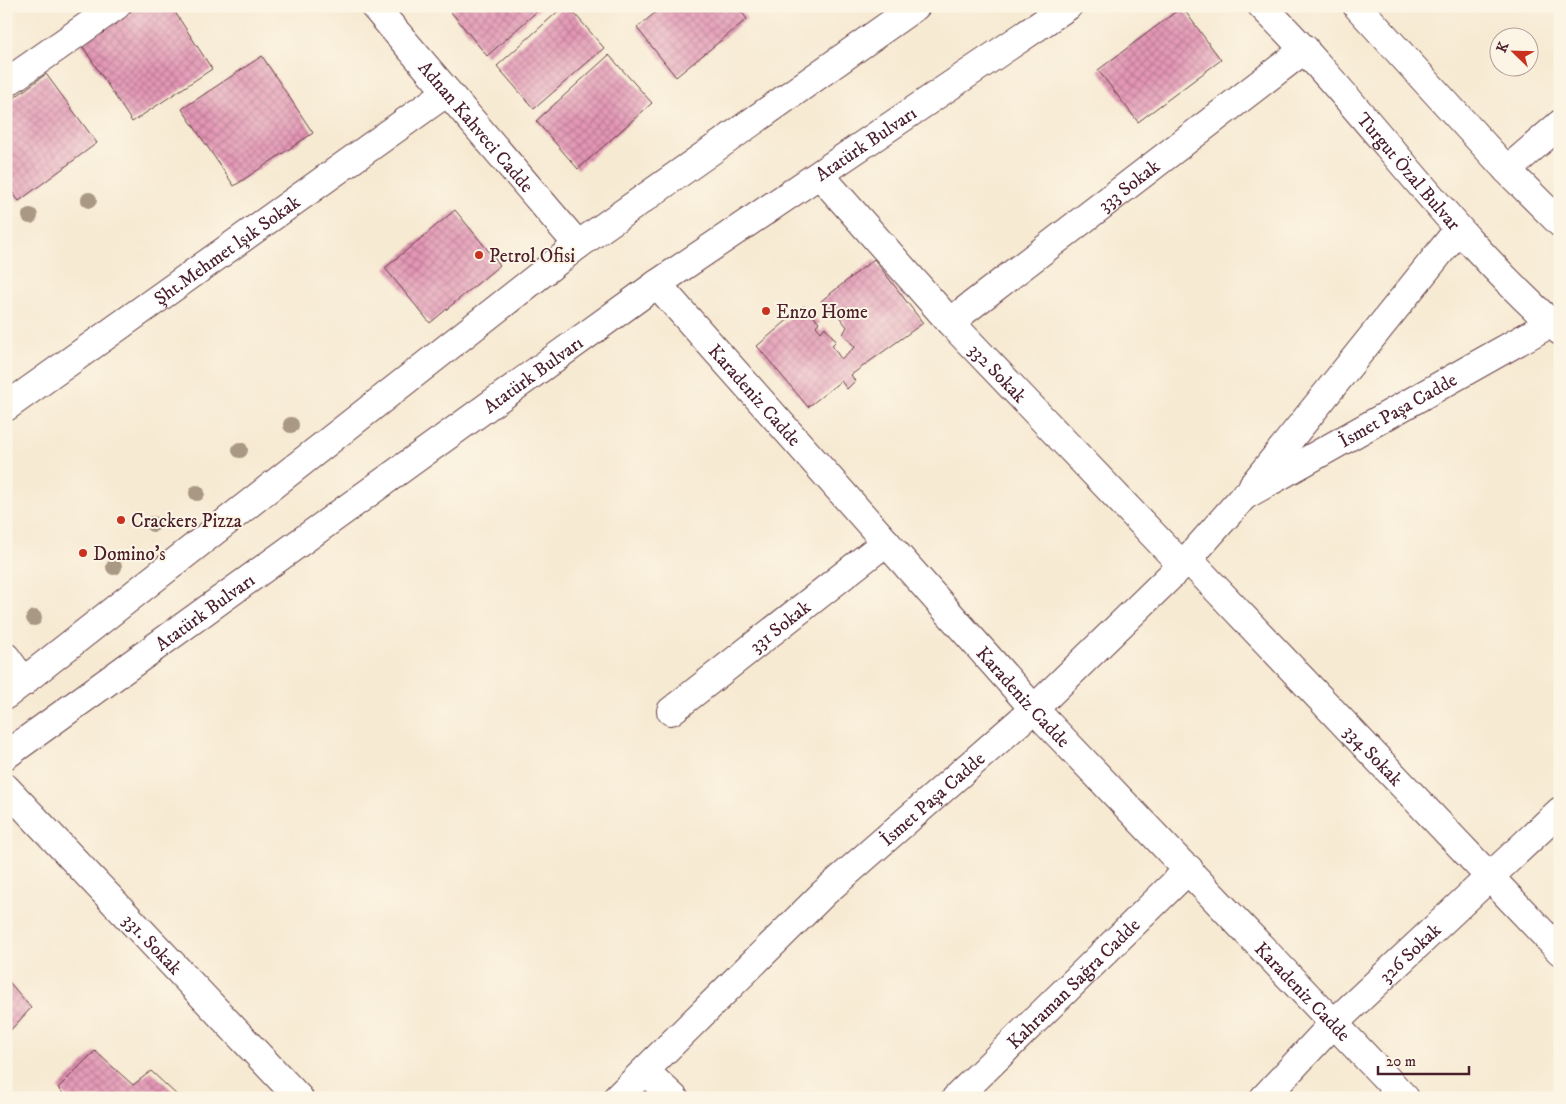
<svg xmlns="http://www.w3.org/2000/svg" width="1566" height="1104" viewBox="0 0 1566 1104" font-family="'IM FELL DW Pica',serif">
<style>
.building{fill:url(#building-cross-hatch)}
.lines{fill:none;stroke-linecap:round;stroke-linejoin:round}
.street-casing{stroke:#643d44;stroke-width:30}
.secondary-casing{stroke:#643d44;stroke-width:30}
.highway-casing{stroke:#643d44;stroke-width:30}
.street{stroke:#fff;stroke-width:28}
.secondary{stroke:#fff;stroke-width:28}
.highway{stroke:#fff;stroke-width:28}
.tree{fill:#a89884}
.poi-dot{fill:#c8321e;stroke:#fcf5e5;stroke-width:2}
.labels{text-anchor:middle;stroke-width:4;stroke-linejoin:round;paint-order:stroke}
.street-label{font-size:19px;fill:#4a1f2b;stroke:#fcf5e5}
.poi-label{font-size:19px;fill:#4a1f2b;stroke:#fcf5e5;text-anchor:start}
</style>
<defs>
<pattern id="building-cross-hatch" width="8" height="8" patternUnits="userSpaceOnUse" patternTransform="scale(1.25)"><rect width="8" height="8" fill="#e396b5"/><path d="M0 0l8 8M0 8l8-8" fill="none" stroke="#ba7a93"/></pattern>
</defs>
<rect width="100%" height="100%" fill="#fcf5e5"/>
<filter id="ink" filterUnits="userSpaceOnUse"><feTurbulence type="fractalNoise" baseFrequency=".02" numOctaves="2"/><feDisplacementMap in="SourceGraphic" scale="10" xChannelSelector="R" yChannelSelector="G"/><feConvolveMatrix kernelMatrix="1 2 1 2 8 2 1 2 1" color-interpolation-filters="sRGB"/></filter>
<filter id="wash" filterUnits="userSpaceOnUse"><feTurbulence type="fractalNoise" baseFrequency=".0096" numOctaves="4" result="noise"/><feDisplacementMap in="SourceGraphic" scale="20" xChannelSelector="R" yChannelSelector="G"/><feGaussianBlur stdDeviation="1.12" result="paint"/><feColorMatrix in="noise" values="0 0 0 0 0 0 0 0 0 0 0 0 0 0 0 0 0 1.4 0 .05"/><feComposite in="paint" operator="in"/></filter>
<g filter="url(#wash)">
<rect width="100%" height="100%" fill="#f7ead3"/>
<g id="blocks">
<path class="building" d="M139 6H171L212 69 132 122 81 44Z
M458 6H543L487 56 451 12Z
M564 6H568L604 48 534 109 497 66Z
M663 6H737L747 19 676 77 637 28Z
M1182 7 1221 60 1138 122 1098 70Z
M609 55 652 103 578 169 536 121Z
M262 56 313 133 234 186 182 109Z
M46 74 97 143 19 201 6 184V104Z
M455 210 500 265 430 323 385 268Z
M874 259 923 323 851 375 855 381 847 389 841 381 808 407 757 346 804 306 819 322 816 326 821 332 825 327 836 341 832 345 841 359 855 347 843 334 847 327 835 311 830 315 821 301Z
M6 978 31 1008 6 1035Z
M95 1051 133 1085 151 1071 180 1098H68L58 1088Z"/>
</g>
</g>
<g filter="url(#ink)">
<use href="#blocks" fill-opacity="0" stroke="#643d44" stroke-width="1"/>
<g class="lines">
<defs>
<g id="street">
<path id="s1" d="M820 175 950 322 1181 564"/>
<path id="s2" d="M950 322 1305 49"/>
<path id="s3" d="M6 407 447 92"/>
<path id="s4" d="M1188 559 1560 951"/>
<path d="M6 657 24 682"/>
<path id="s5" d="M671 711 886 542"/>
<path id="s6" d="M6 788 299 1098"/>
<path d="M645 1071 674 1098"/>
<path id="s7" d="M1264 1098 1334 1023 1560 811"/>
</g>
<g id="secondary">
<path id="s8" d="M374 6 578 245"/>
<path d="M6 83 116 6"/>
<path d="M1507 170 1560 124"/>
<path id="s9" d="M657 284 1034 709 1405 1098"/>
<path d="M1253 485 1458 230"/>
<path id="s10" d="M617 1098 824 893 1034 709 1188 559 1244 496 1551 323"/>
<path id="s11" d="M956 1098 1189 869"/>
</g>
<g id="highway">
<path id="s12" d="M1262 6C1367 110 1449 233 1560 331"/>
<path d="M1357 6 1507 170 1560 223"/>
<path d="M6 695 578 245 916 6"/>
<path id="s13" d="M6 755 657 284 1068 6"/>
</g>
</defs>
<use href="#street" class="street-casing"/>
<use href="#secondary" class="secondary-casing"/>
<use href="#highway" class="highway-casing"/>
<use href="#street" class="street"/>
<use href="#secondary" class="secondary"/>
<use href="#highway" class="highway"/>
</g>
<g class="tree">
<circle cx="89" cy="200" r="8"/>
<circle cx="30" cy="216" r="8"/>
<circle cx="291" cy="425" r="8"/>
<circle cx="240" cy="450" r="8"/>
<circle cx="197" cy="493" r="8"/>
<circle cx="153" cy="524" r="8"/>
<circle cx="114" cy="567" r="8"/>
<circle cx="34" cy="618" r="8"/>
</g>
</g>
<g class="poi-dot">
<circle cx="479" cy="255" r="5"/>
<circle cx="766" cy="311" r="5"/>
<circle cx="121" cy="520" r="5"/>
<circle cx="83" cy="553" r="5"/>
</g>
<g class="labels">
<g class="street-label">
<text dy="7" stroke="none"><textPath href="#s8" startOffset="158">Adnan Kahveci Cadde</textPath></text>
<text dy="7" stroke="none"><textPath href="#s13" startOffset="1055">Atatürk Bulvarı</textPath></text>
<text dy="7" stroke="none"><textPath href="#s12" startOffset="221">Turgut Özal Bulvar</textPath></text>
<text dy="7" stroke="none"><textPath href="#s2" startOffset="225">333 Sokak</textPath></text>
<text dy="7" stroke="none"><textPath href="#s3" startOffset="271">Şht.Mehmet lşık Sokak</textPath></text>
<text dy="7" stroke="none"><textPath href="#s1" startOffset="266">332 Sokak</textPath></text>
<text dy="7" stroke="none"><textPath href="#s13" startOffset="650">Atatürk Bulvarı</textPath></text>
<text dy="7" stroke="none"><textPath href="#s9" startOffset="148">Karadeniz Cadde</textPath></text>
<text dy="7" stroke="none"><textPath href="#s10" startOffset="1046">İsmet Paşa Cadde</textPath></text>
<text dy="7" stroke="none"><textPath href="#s13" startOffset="245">Atatürk Bulvarı</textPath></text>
<text dy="7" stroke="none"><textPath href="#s5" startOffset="138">331 Sokak</textPath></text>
<text dy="7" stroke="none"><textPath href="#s9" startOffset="552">Karadeniz Cadde</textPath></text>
<text dy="7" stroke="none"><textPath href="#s4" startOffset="270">334 Sokak</textPath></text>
<text dy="7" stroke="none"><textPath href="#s10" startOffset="435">İsmet Paşa Cadde</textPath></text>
<text dy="7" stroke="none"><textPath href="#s6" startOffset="214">331. Sokak</textPath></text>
<text dy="7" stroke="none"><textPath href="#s7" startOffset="206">326 Sokak</textPath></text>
<text dy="7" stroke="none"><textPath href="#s11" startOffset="164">Kahraman Sağra Cadde</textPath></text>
<text dy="7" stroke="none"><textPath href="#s9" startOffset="958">Karadeniz Cadde</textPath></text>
</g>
<g class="poi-label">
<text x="489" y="262">Petrol Ofisi</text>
<text x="776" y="318">Enzo Home</text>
<text x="131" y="527">Crackers Pizza</text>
<text x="93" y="560">Domino's</text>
</g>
</g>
<rect width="1566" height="1104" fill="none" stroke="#fcf5e5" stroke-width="25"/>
<g transform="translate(1514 52) rotate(293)"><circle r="24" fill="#fcf5e5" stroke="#b59f9b"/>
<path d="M0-4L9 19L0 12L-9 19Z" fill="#c8321e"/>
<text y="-8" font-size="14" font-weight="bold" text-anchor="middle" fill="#4a1f2b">K</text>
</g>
<path d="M1378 1066v8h91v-8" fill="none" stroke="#4a1f2b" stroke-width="2.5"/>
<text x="1386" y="1066" font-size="15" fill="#4a1f2b" stroke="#fcf5e5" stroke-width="4" paint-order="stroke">20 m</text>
</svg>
